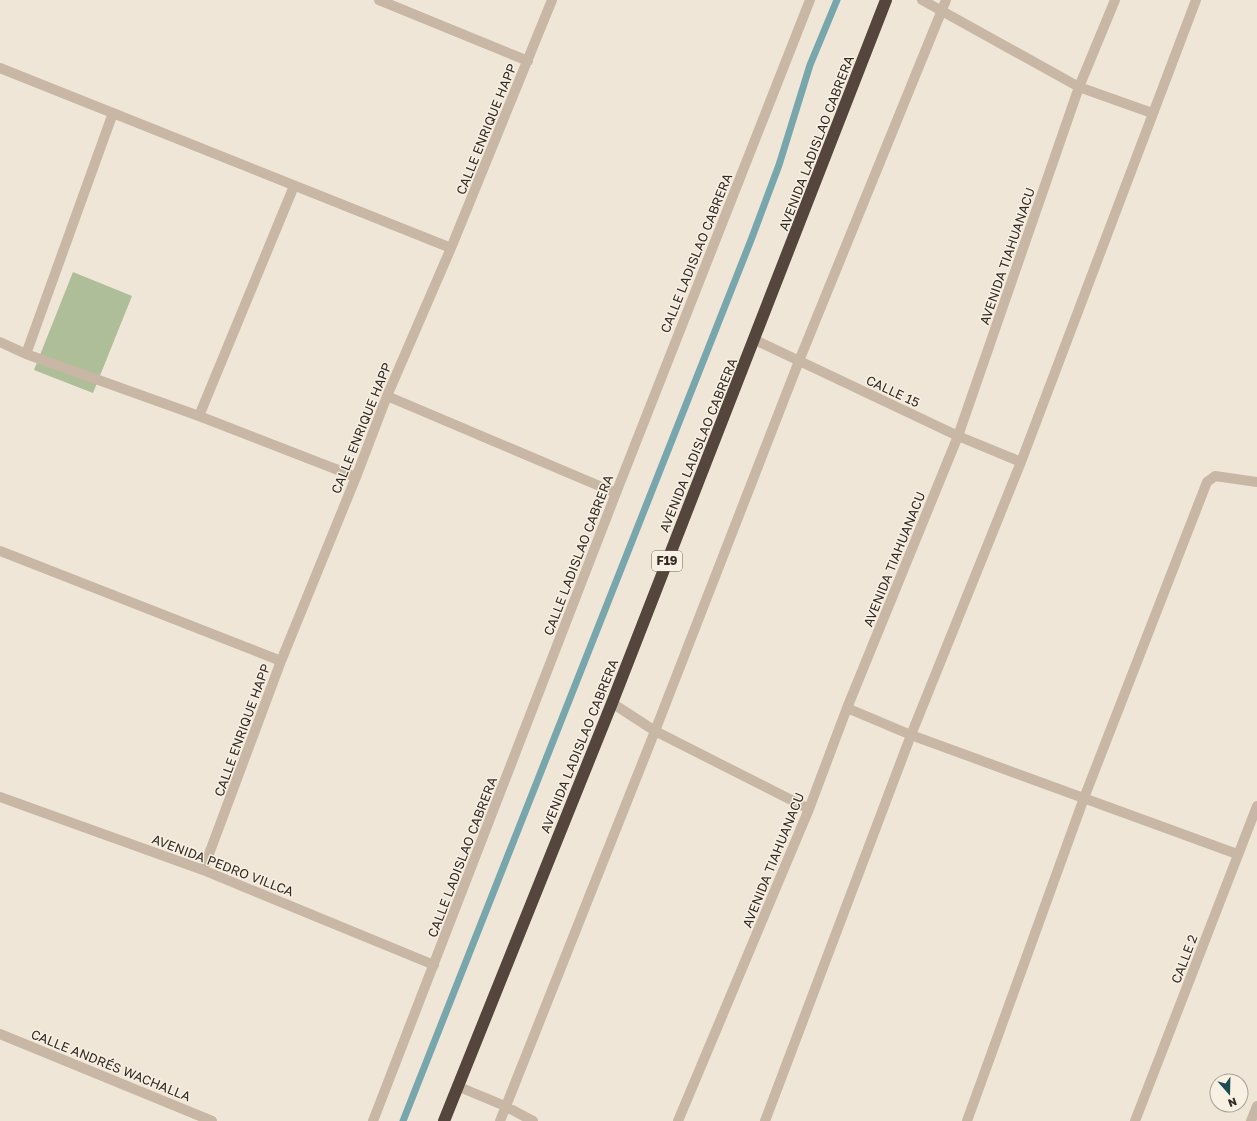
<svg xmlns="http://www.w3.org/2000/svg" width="1257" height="1121" viewBox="0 0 1257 1121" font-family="'Golos Text',sans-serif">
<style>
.green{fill:#aebe98}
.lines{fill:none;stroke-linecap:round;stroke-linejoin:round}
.stream{stroke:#77a6ac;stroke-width:7}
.minor{stroke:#c8b7a4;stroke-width:10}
.highway{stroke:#54463c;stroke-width:12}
.labels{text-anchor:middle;stroke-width:3;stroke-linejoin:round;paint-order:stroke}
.shield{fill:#f8f0e3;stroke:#6e665e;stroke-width:1}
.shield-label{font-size:12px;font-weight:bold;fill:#332b25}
.street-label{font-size:13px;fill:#332b25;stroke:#f8f0e3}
</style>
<rect width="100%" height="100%" fill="#f0e6d7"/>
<path class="green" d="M73 272 132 296 93 393 34 370Z"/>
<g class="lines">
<path class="stream" d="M403 1121 751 240 779 165 810 65 837 0"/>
<path class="minor" d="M379 0 528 61
M922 0 1079 87 1152 113
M0 68 451 248
M755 340 958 436 1021 462
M0 342 26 354 199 416 356 477
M26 354 113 113
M387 396 616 493
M199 416 294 186
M0 551 281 661
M612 703 655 731 809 809
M847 708 911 735 1237 854
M0 797 203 870 434 965
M203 870 281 661 356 477 387 396 451 248 552 0
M0 1034 212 1121
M457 1086 505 1106 533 1121
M373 1121 616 493 810 0
M500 1121 655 731 799 361 946 0
M678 1121 809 809 847 708 958 436 1079 87 1115 0
M765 1121 911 735 1021 462 1196 0
M967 1121 1084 798 1207 482 1215 476 1257 482
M1135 1121 1257 806
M1251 1121 1257 1106"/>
<path class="highway" d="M444 1121 612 703 886 0"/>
</g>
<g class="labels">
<rect class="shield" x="652" y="551" width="30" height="20" rx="3"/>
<g class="shield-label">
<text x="667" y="565">F19</text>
</g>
<g class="street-label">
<text transform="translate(486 129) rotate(-68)" y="5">CALLE ENRIQUE HAPP</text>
<text transform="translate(816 143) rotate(-69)" y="5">AVENIDA LADISLAO CABRERA</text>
<text transform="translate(696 253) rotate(-68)" y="5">CALLE LADISLAO CABRERA</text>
<text transform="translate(1007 256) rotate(-71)" y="5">AVENIDA TIAHUANACU</text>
<text transform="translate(893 391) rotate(25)" y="5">CALLE 15</text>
<text transform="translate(361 428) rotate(-68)" y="5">CALLE ENRIQUE HAPP</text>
<text transform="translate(698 445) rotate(-68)" y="5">AVENIDA LADISLAO CABRERA</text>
<text transform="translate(578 555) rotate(-69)" y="5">CALLE LADISLAO CABRERA</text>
<text transform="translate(894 559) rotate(-68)" y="5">AVENIDA TIAHUANACU</text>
<text transform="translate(242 730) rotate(-70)" y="5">CALLE ENRIQUE HAPP</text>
<text transform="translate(579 746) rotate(-68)" y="5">AVENIDA LADISLAO CABRERA</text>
<text transform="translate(462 857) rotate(-69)" y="5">CALLE LADISLAO CABRERA</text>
<text transform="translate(773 860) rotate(-68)" y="5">AVENIDA TIAHUANACU</text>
<text transform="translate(223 865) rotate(21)" y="5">AVENIDA PEDRO VILLCA</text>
<text transform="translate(1184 959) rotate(-69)" y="5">CALLE 2</text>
<text transform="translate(111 1065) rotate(22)" y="5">CALLE ANDRÉS WACHALLA</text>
</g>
</g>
<g transform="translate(1229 1093) rotate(160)"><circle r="19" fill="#f8f0e3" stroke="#a9a197"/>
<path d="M0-3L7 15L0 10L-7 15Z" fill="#1c4b53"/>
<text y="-6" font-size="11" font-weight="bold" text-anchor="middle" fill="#332b25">N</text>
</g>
</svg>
